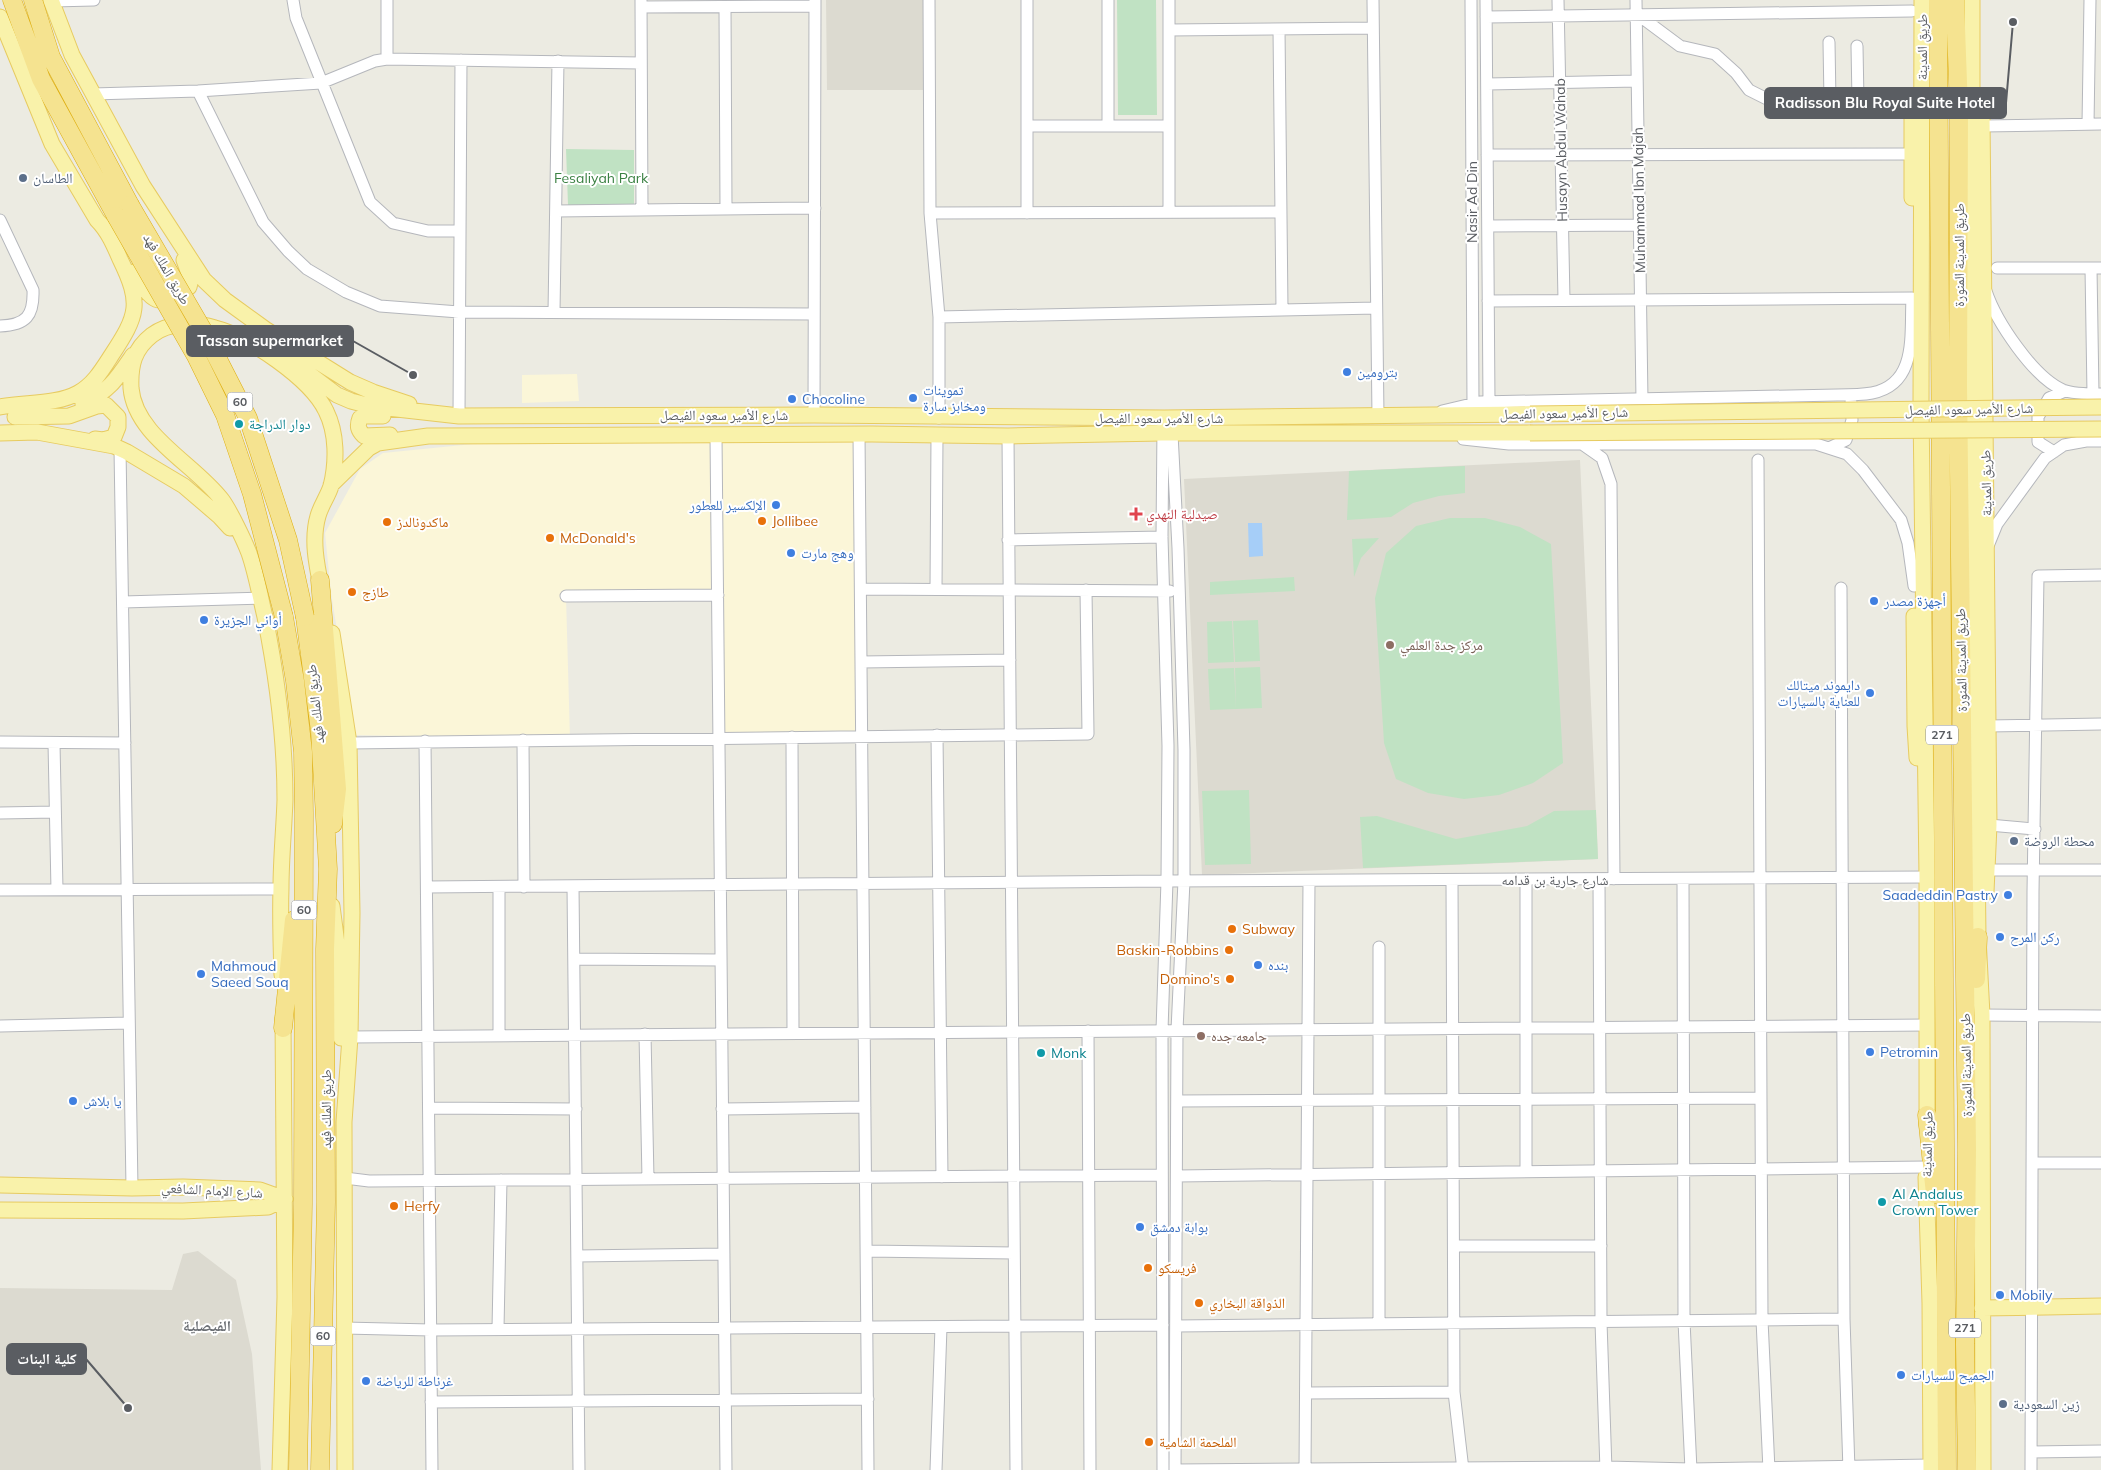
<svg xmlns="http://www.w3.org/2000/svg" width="2101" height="1470" viewBox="0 0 2101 1470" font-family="Mulish,'Noto Naskh Arabic',sans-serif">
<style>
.commercial{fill:#fbf6d8}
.education{fill:#dcdad0}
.green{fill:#c0e2c3}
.water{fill:#a6cef8}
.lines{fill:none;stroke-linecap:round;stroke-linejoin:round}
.minor-casing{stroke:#b5b7bc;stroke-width:13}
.major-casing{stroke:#e7cb61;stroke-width:17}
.highway-casing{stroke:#deae10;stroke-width:19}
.minor{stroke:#fff;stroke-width:11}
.major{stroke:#f9f2aa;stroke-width:15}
.highway{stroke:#f5e390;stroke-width:18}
.major-bridge-casing{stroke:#e7cb61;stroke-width:17;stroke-linecap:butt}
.highway-bridge-casing{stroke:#deae10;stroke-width:19;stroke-linecap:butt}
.major-bridge{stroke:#f9f2aa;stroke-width:15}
.highway-bridge{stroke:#f5e390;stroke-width:18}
.service-dot{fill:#5c6f8a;stroke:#fff;stroke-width:2}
.shop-dot{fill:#3f7fe0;stroke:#fff;stroke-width:2}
.culture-dot{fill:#0f9aa8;stroke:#fff;stroke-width:2}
.health-dot{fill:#e0444e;stroke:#fff;stroke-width:2}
.food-dot{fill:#e8710a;stroke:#fff;stroke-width:2}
.education-dot{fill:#8d6e63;stroke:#fff;stroke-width:2}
.labels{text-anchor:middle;stroke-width:4;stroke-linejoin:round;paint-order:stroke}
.shield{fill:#fff;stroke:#8c8e91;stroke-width:1}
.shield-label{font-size:12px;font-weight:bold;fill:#5a5d62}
.street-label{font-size:14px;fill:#5a5d62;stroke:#fff}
.service-label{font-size:14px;fill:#4e5e75;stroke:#fff;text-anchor:start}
.park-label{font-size:14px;fill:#3b8143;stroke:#fff}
.shop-label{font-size:14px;fill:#366cbe;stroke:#fff;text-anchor:start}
.culture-label{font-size:14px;fill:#0d838f;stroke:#fff;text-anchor:start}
.health-label{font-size:14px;fill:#be3a42;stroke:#fff;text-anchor:start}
.food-label{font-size:14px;fill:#c56008;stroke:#fff;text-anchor:start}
.education-label{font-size:14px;fill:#785e54;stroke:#fff;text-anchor:start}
.neighbourhood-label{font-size:15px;font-weight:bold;fill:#6b6f74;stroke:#fff}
.leader{fill:none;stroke:#5a5d62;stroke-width:2}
.callout-dot{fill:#5a5d62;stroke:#fff;stroke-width:2}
.callout{fill:#5a5d62;stroke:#5a5d62;stroke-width:2}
.callout-label{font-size:15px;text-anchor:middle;font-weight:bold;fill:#fff}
</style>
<rect width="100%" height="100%" fill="#ecebe2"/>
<path class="commercial" d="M577 374 579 401 522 403V375Z
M859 434 862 736 719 738 718 596 566 597 570 739 354 735 331 593 325 533 360 469 383 453 493 442 716 443V436Z"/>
<path class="education" d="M826 0H924L925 90H827Z
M1580 460 1598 859 1202 875 1184 479Z
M198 1251 236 1280 252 1354 261 1470H0V1288L172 1290 183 1254Z"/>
<path class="green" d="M1117 0H1156L1157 115H1118Z
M566 149 634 150V205H568Z
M1465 466V493L1439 496 1413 503 1391 517 1347 520 1349 471Z
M1450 518H1485L1520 527 1551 544 1563 763 1533 783 1499 795 1464 799 1428 793 1396 779 1384 743 1375 598 1386 553 1416 526Z
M1379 538 1361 558 1354 577 1352 539Z
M1294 577 1295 591 1210 595V582Z
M1258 620 1260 661 1235 662 1233 621Z
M1232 621 1234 662 1208 663 1207 622Z
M1260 667 1262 708 1236 709 1235 668Z
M1234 668 1236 709 1210 710 1208 669Z
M1249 790 1251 864 1205 865 1202 791Z
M1596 810 1598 859 1363 868 1360 817 1377 816 1456 839 1527 826 1554 811Z"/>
<path class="water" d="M1248 523H1262L1263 556 1249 557Z"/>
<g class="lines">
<defs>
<path id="minor" d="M293 0 296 18 370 202 393 223 428 231H460
M387 0V59
M641 0 642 210
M929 0 930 213 939 317V418
M1169 0V212
M1373 0 1378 416
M1471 0 1473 404
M1486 0 1489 402
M1558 0 1564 300
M1636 0 1642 400
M52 1 94 0
M641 7 815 6
M725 8 726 209
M1637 14 1680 46 1715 54 1736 73 1749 90 1767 99 1830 101 1829 42
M1486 17 1912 11
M1279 29 1282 309
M1169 30 1373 28
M1487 84 1637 81
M198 91 263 222 288 251 307 269 346 292 380 306 459 312 814 314
M93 94 198 91 321 83 375 61 387 59 641 63
M1830 101H1858L1857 46
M2088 124 2090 0
M1027 126H1169
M1108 126V0
M1983 126 2101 124
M1487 155 1911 154
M556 211 815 208
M930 213 1281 212
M1027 213V0
M0 220 33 290C34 316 26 325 0 326
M1488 226 1639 225
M1997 268H2101
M2091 268 2093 394
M1986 291C1996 321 2033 377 2063 390 2073 394 2090 394 2101 394
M554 312 558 61
M939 317 1376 308
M1442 411 1480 402 1837 395C1848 395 1861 395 1872 393 1918 384 1910 334 1912 298L1488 301
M814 415 815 0
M459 416 461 60
M1169 427 1172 434 1178 548 1184 750V881L1177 1030 1175 1470
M859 434 868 1470
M716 436 726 1470
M1008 436 1016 1470
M1463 439 1509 444H1816L1847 454 1863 470 1901 520 1908 543 1914 586
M1582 444 1602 458 1611 484 1614 879
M1829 448 1846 440 1852 420 1851 402
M120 449 132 1188
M2054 452 2038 442V417L2049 398 2065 391
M1758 460 1762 1320 1769 1470
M1008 540 1162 537
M1988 546 1997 524 2045 458 2064 445 2086 441H2101
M1841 588 1844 1319 1849 1470
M861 589 1170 591
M936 589 937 436
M566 596 718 595
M123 602 261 598
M861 662 1010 660
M1988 726 2101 724
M937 735 942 1177
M792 737 793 1033
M523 740 524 887
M425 741 432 1470
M0 742 125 743
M54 743 57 890
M349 743 1088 734 1086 590
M0 813 55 812
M1989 825 2035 829
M1988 870H2101
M1683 879 1684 1321 1691 1470
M1452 880 1454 1392 1463 1470
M1526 880V1171
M1599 880 1601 1322 1606 1470
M573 886 579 1470
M427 887 1167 881 1927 877
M499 887V1035
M0 890 281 889
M574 959 721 960
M1982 1015 2101 1016
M0 1026 129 1023
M1088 1031 1090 1470
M645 1034 648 1179
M350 1037 1928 1025
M1177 1101 1761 1098
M429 1108 576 1109
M722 1109 865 1107
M2032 1163H2101
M1177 1176 1926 1167
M345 1178 369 1181 1162 1175
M1454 1246H1601
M867 1251 1014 1253
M577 1256 724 1254
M1379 1324V947
M1176 1326 1844 1319
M344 1328 431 1330 1163 1325
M498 1329 501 1180
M1306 1393 1454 1392
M431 1402 868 1399
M2031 1452 2101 1451
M936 1470 941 1327
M1163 1470 1162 1030 1167 881 1168 746 1162 537 1163 425
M1175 1470 1606 1467 1691 1469 1931 1465
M1305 1470 1309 881
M2031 1470 2033 892 2038 576 2101 575"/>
<path id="major" d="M51 0 72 55 143 186 204 280 225 300 265 329 350 382 373 392 409 404
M1922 0 1921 410 1927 877V1126
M1972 0V409L1978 937 1982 1015 1983 1470
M0 17 52 144 97 220C108 231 114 245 120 259 142 304 138 315 111 356 102 370 93 385 78 393 56 405 25 402 0 407
M1982 117 1989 825 1986 892
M1912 198V96
M134 272C152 302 157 310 189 287L191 279 184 260
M288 360 304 370 337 395 351 401 370 406 459 416 814 415 1164 418 1530 414
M83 404C110 390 116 380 133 355
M383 416H364L360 418C357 426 358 430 364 436L390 435
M15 417 69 416 97 406 106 405 118 417V427L114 437 103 440 95 439
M0 433 37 432 114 446 127 452 184 486 219 516 230 528
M331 485 369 448 378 443 428 436 872 434 1008 436 1162 433H1530
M1914 616 1915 726 1917 758
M332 633 349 743 352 913 350 1037 344 1122 345 1470
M332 906 337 944 341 1038
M282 975C281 946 280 917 281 888 281 858 284 829 285 800 285 739 277 677 265 617 260 596 256 573 249 553 244 540 230 511 222 500 195 464 135 436 131 388 130 365 134 349 152 335 169 322 194 322 215 328 248 336 311 379 326 411 337 433 337 462 331 486 328 496 321 505 318 516 311 540 317 567 322 591
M1926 1177 1930 1303 1931 1470
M0 1185 132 1188 183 1187 260 1190 285 1199
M0 1210 183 1211 268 1207 285 1199
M1982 1308 2101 1306
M280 1470 285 1297 283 1018"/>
<path id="highway" d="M12 0 41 79 116 216
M33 0 51 57 130 205
M1938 0 1947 1470
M1955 0 1959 110 1958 386 1967 1149 1965 1344 1967 1470
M320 580 337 789 333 824
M284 617 295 681 303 752 304 813 303 1204 298 1470
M305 617 320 731 328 869 325 949 326 1202 320 1470
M1976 979 1978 937
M283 1028 294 920
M1927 1115 1935 1194"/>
</defs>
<use href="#minor" class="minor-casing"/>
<use href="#major" class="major-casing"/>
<use href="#highway" class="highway-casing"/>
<use href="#minor" class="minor"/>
<use href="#major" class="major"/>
<use href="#highway" class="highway"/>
<defs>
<path id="major-bridge" d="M1530 414 2101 407
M1530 433 2101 429"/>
<path id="highway-bridge" d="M130 205 204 332 248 418 288 540 305 617
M116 216 196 356 225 415 252 494 284 617"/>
</defs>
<use href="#major-bridge" class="major-bridge-casing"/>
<use href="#highway-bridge" class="highway-bridge-casing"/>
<use href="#major-bridge" class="major-bridge"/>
<use href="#highway-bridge" class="highway-bridge"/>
</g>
<g class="service-dot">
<circle cx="23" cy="178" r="5"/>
<circle cx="2014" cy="841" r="5"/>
<circle cx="2003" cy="1404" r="5"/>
</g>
<g class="shop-dot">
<circle cx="1347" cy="372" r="5"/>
<circle cx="913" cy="398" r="5"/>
<circle cx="792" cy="399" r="5"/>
<circle cx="776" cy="505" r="5"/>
<circle cx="791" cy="553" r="5"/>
<circle cx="1874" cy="601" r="5"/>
<circle cx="204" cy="620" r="5"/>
<circle cx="1870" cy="693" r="5"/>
<circle cx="2008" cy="895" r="5"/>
<circle cx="2000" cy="937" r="5"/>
<circle cx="1258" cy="965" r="5"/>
<circle cx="201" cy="974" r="5"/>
<circle cx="1870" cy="1052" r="5"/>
<circle cx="73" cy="1101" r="5"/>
<circle cx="1140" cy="1227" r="5"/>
<circle cx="2000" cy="1295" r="5"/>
<circle cx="1901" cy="1375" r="5"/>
<circle cx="366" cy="1381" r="5"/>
</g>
<g class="culture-dot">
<circle cx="239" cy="424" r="5"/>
<circle cx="1041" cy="1053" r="5"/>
<circle cx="1882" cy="1202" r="5"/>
</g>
<path class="health-dot" d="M1133.5 506.5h5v5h5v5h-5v5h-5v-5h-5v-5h5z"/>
<g class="food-dot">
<circle cx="762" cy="521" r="5"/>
<circle cx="387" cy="522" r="5"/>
<circle cx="550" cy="538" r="5"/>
<circle cx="352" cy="592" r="5"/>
<circle cx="1232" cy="929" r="5"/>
<circle cx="1229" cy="950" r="5"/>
<circle cx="1230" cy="979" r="5"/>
<circle cx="394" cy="1206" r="5"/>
<circle cx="1148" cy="1268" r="5"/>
<circle cx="1199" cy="1303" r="5"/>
<circle cx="1149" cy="1442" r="5"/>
</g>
<g class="education-dot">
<circle cx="1390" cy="645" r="5"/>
<circle cx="1201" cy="1036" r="5"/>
</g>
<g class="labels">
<g class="shield">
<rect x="227.5" y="392.5" width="25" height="19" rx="4"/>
<rect x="1926" y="725.5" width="32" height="19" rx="4"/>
<rect x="291.5" y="900.5" width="25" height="19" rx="4"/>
<rect x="1949" y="1318.5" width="32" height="19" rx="4"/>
<rect x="310.5" y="1326.5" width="25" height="19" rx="4"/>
</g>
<g class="shield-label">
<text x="240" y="406">60</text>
<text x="1942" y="739">271</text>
<text x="304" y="914">60</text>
<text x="1965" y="1332">271</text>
<text x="323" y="1340">60</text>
</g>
<g class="street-label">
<text transform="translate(1922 47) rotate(-90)" y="5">طريق المدينة</text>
<text transform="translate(1561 150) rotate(-91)" y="5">Husayn Abdul Wahab</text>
<text transform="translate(1639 200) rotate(-91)" y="5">Muhammad Ibn Majah</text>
<text transform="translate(1472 202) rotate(-90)" y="5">Nasir Ad Din</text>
<text transform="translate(1959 255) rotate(-90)" y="5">طريق المدينة المنورة</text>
<text transform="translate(167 269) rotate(60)" y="5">طريق الملك فهد</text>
<text transform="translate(1969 409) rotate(-1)" y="5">شارع الأمير سعود الفيصل</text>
<text transform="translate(1564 413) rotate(-1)" y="5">شارع الأمير سعود الفيصل</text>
<text x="724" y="420">شارع الأمير سعود الفيصل</text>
<text x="1159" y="423">شارع الأمير سعود الفيصل</text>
<text transform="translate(1986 483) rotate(-91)" y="5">طريق المدينة</text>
<text transform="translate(1961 660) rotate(-91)" y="5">طريق المدينة المنورة</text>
<text transform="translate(315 704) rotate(-96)" y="5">طريق الملك فهد</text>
<text x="1555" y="885">شارع جارية بن قدامه</text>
<text transform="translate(1966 1065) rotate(-91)" y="5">طريق المدينة المنورة</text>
<text transform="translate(326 1109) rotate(-90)" y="5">طريق الملك فهد</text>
<text transform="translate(1927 1144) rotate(-89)" y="5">طريق المدينة</text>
<text transform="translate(212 1190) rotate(3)" y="5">شارع الإمام الشافعي</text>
</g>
<g class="service-label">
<text x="33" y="183">الطاسان</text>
<text x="2024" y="846">محطة الروضة</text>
<text x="2013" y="1409">زين السعودية</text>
</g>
<g class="park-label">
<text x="601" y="183">Fesaliyah Park</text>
</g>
<g class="shop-label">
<text x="1357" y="377">بترومين</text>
<text x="923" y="395">تموينات<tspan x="923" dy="16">ومخابز سارة</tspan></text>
<text x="802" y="404">Chocoline</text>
<text x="766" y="510" text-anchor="end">الإلكسير للعطور</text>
<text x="801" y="558">وهج مارت</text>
<text x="1884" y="606">أجهزة مصدر</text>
<text x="214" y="625">أواني الجزيرة</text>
<text x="1860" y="690" text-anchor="end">دايموند ميتالك<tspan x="1860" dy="16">للعناية بالسيارات</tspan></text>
<text x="1998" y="900" text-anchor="end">Saadeddin Pastry</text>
<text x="2010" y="942">ركن المرح</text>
<text x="1268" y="970">بنده</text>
<text x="211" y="971">Mahmoud<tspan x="211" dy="16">Saeed Souq</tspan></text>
<text x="1880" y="1057">Petromin</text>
<text x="83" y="1106">يا بلاش</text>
<text x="1150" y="1232">بوابة دمشق</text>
<text x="2010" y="1300">Mobily</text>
<text x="1911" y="1380">الجميح للسيارات</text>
<text x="376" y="1386">غرناطة للرياضة</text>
</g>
<g class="culture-label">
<text x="249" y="429">دوار الدراجة</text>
<text x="1051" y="1058">Monk</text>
<text x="1892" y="1199">Al Andalus<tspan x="1892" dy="16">Crown Tower</tspan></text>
</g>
<g class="health-label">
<text x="1146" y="519">صيدلية النهدي</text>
</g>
<g class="food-label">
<text x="772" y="526">Jollibee</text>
<text x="397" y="527">ماكدونالدز</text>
<text x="560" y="543">McDonald's</text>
<text x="362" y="597">طازج</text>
<text x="1242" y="934">Subway</text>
<text x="1219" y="955" text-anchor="end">Baskin-Robbins</text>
<text x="1220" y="984" text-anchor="end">Domino's</text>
<text x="404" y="1211">Herfy</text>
<text x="1158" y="1273">فريسكو</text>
<text x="1209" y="1308">الذواقة البخاري</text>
<text x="1159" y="1447">الملحمة الشامية</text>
</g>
<g class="education-label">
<text x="1400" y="650">مركز جدة العلمي</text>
<text x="1211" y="1041">جامعه جده</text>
</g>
<g class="neighbourhood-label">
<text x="207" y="1331">الفيصلية</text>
</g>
</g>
<path class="leader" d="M2013 22L2006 103M413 375L353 341M128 1408L86 1359"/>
<g class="callout-dot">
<circle cx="2013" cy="22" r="5"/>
<circle cx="413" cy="375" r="5"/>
<circle cx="128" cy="1408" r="5"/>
</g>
<g class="callout">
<rect x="1765" y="88" width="241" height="30" rx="5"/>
<rect x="187" y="326" width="166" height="30" rx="5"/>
<rect x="7" y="1344" width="79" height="30" rx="5"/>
</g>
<g class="callout-label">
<text x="1885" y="108">Radisson Blu Royal Suite Hotel</text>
<text x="270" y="346">Tassan supermarket</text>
<text x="47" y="1364">كلية البنات</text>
</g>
</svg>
